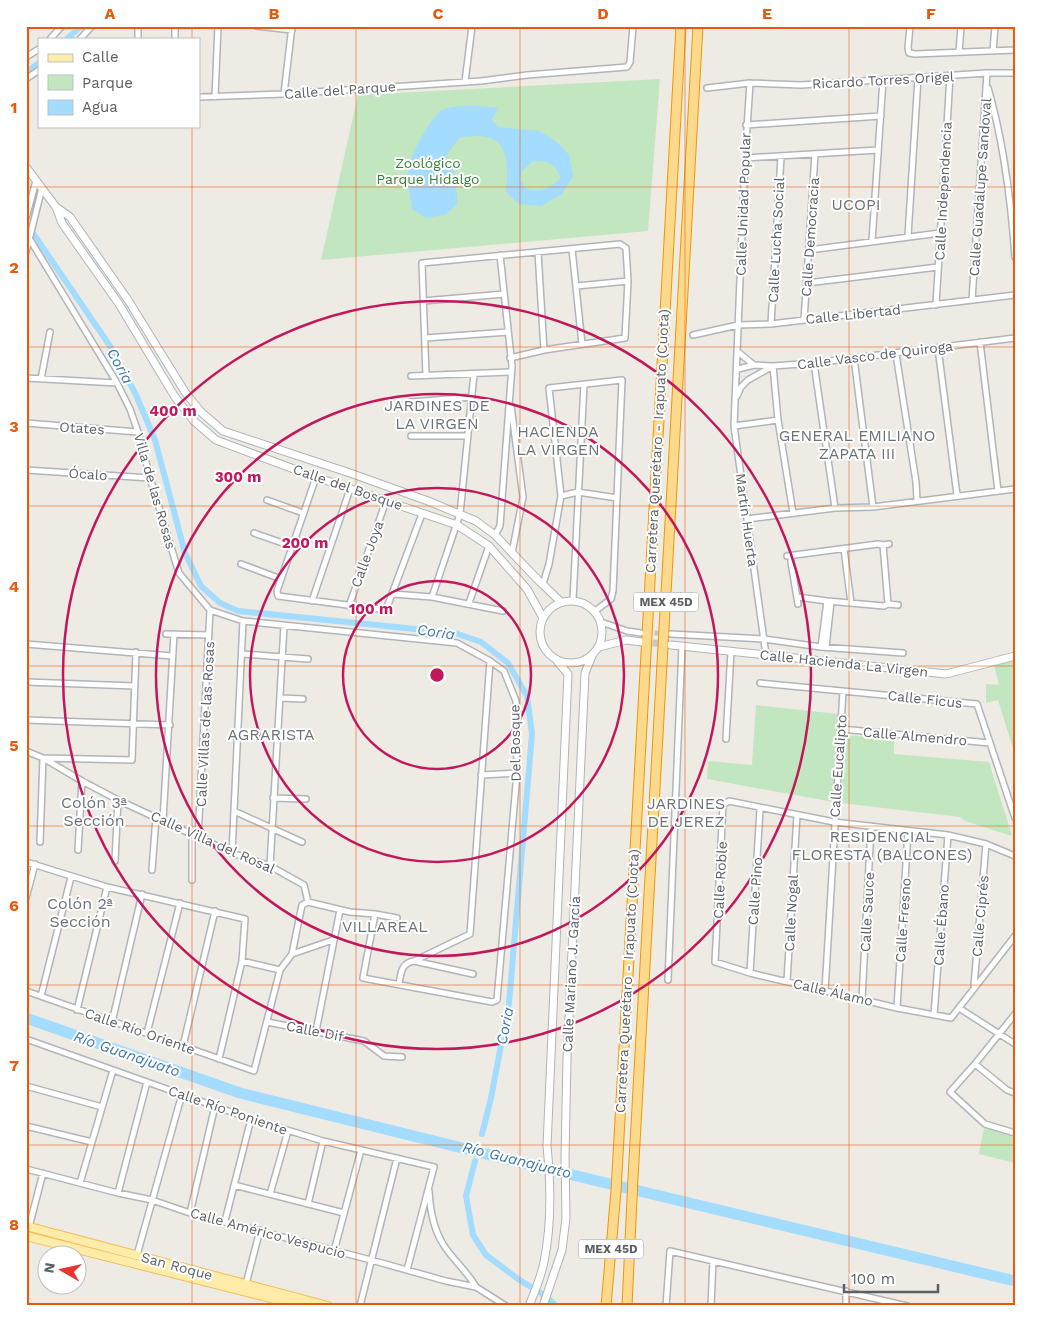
<svg xmlns="http://www.w3.org/2000/svg" width="1041" height="1332" viewBox="0 0 1041 1332" font-family="'Work Sans',sans-serif">
<style>
.green{fill:#c2e6c0}
.water{fill:#a3dcfe;fill-rule:evenodd}
.lines{fill:none;stroke-linecap:round;stroke-linejoin:round}
.canal{stroke:#a3dcfe;stroke-width:6}
.river{stroke:#a3dcfe;stroke-width:11}
.street-tunnel{stroke:#cac8c4;stroke-width:5;stroke-dasharray:5 2.5;stroke-linecap:butt}
.secondary-tunnel{stroke:#cac8c4;stroke-width:7;stroke-dasharray:7 3.5;stroke-linecap:butt}
.street-casing{stroke:#b1b5b9;stroke-width:8}
.secondary-casing{stroke:#b0b4b9;stroke-width:9}
.primary-casing{stroke:#f0be5a;stroke-width:10}
.highway-casing{stroke:#f09802;stroke-width:11}
.street{stroke:#fff;stroke-width:5}
.secondary{stroke:#fff;stroke-width:7}
.primary{stroke:#feeca8;stroke-width:8}
.highway{stroke:#fcd98d;stroke-width:9}
.grid{fill:none;stroke:#e8590c;stroke-width:1;stroke-opacity:0.55}
.ring{fill:none;stroke:#c2185b;stroke-width:2.5}
.labels{text-anchor:middle;stroke-width:4;stroke-linejoin:round;paint-order:stroke}
.shield{fill:#fff;stroke:#8d9092;stroke-width:1}
.shield-label{font-size:12px;font-weight:bold;fill:#5c6064}
.street-label{font-size:14px;fill:#5c6064;stroke:#fff}
.park-label{font-size:14px;fill:#358234;stroke:#fff}
.water-label{font-size:15px;font-style:italic;fill:#3d77a7;stroke:#fff}
.quarter-label{font-size:16px;fill:#6d7276;stroke:#fff}
.centre{fill:#c2185b;stroke:#fff;stroke-width:2.5}
.ring-label{font-size:15px;text-anchor:middle;font-weight:bold;fill:#c2185b;stroke:#fff;stroke-width:4;stroke-linejoin:round;paint-order:stroke}
.neatline{fill:none;stroke:#e8590c;stroke-width:2}
.grid-label{font-size:16px;text-anchor:middle;font-weight:bold;fill:#e8590c}
</style>
<rect width="100%" height="100%" fill="#eeebe4"/>
<path class="green" d="M660 79 648 231 321 260 358 95Z
M1015 659V755L998 700 986 703V684L999 685 994 665Z
M756 705 838 714 833 802 707 779 708 761 752 765Z
M844 735 894 739V754L989 762 1012 836 965 821 960 817 841 803Z
M984 1127 1015 1137V1163L979 1154Z"/>
<path class="water" d="M480 106 498 108 492 120 499 127 539 131 557 142 569 155 573 176 562 194 541 206 519 204 506 192C510 152 505 129 459 138L446 156 456 176 457 204 445 215 426 218 412 209C410 196 407 183 408 170 409 158 431 116 442 110 450 105 470 106 480 106ZM533 161C549 161 554 163 561 178 550 188 541 193 526 189L520 180 522 171Z"/>
<g class="lines">
<path class="canal" d="M67 39 81 26
M26 72 39 63
M26 223 112 349 136 395 155 440 185 553 201 586 220 603 238 611 455 633 481 642 508 663 527 696 532 734 509 1003 491 1098 482 1134
M475 1161 466 1196 473 1235 486 1255 518 1279 547 1297 556 1306"/>
<path class="river" d="M26 1018 240 1093 535 1166 1015 1281"/>
<path class="street-tunnel" d="M647 633H666"/>
<path class="secondary-tunnel" d="M642 642 666 644"/>
<defs>
<path id="street" d="M138 26V39
M175 26V39
M256 26 292 30
M910 26 908 48 909 53 915 54 1015 50
M50 39 62 26
M80 39 92 26
M993 51 995 26
M959 52 961 26
M26 57 39 49
M26 79 39 70
M465 82 472 26
M750 83 745 158 734 426 766 655
M707 88 750 83 801 85 987 73H1015
M988 88C1004 143 1011 201 1015 257
M284 94 292 26
M199 97 284 94 481 81 527 75 627 67 630 62 633 26
M215 97 218 26
M746 125 881 116
M745 158 878 150
M26 218 36 181
M26 233 117 383 130 409 138 432 150 478 179 573 210 610
M908 236 918 78
M872 241 883 80
M572 249 582 344
M809 250 940 233
M26 252 42 188
M538 252 544 350
M807 283 938 267
M577 286 628 281
M972 300 987 73
M423 301 504 294
M936 305 950 76
M804 320 815 154
M771 324 781 157
M693 335 738 325 771 324 1015 295
M425 338 508 332
M980 342 998 491
M938 348 957 495
M738 352 754 365
M896 354 916 482 917 501
M854 358 873 507
M814 363 835 508
M773 366 778 420 793 513
M738 369 754 365 772 366
M411 376 511 372
M426 376 422 263 620 244 626 248 628 281 625 338 544 350 510 358
M26 378 117 383
M41 379 50 332
M737 396 741 387 748 380 773 366 814 363 1015 338
M411 402 472 397
M511 406 523 497 512 553
M26 423 138 432
M734 426 778 420
M411 436H468
M26 470 150 478
M316 477 277 591 278 596 386 610 422 514
M561 496 578 492 617 498
M267 500 303 513
M747 519 835 508 873 507 1015 489
M254 533 291 546
M495 535 500 526 512 366 500 255
M883 545 888 604
M844 549 851 603
M787 556 878 544 883 545 889 544
M791 557V562L798 604
M241 564 281 579
M543 584 549 564 561 496 549 388 622 380 613 591 611 599 595 611
M393 594 432 597 503 611
M432 597 460 514 474 374
M798 597 827 601 884 606 888 604 898 605
M573 600 584 384
M312 601 350 489
M469 603 489 546
M349 606 386 501
M210 610 243 621 457 643 490 661 504 671 516 701 517 773 497 1000 492 1002 363 978 375 914
M601 622 627 631 641 633
M166 634 209 635
M671 634 764 639 821 647 903 653
M26 644 172 656
M821 647 827 601
M826 647 831 602
M243 654 308 659
M26 682 135 686
M760 683 977 704 1015 818
M281 698 303 699
M26 720 170 725
M841 729 990 743
M278 734 310 736
M726 739 731 651
M26 751 43 758 82 781 118 800 232 853 270 866 304 885 308 902
M481 775 517 773
M273 798 306 799
M234 811 302 842
M163 820 174 634
M192 834V880
M198 837 210 610
M40 842 43 758 132 760 136 652
M78 850 82 781
M232 853 243 621
M1015 856 986 844 948 835 834 822 729 801 723 805 715 962 750 973 897 1008 951 1018 1015 936
M115 861 118 800
M26 862 107 887 245 919 242 961 219 1059
M270 866 284 626
M152 870 156 817
M26 898 35 864
M292 954 333 940
M242 961 280 970
M414 961 470 934 490 661
M750 973 760 809
M668 980 682 646
M787 981 797 815
M399 984C401 973 401 963 414 961L473 974
M974 986 986 844
M26 991 254 1071 280 970 292 954 302 905 308 902 350 912 375 914 397 918
M825 991 843 691
M41 996 71 877
M862 999 871 826
M897 1008 908 832
M959 1008 1015 1044
M77 1010 107 887
M1015 1014 975 1064 950 1092 985 1124 1015 1133
M934 1015 948 835
M112 1022 142 894
M267 1022 364 1041 384 1056 402 1057
M316 1031 340 910
M147 1033 180 903
M26 1039 251 1119 323 1141 434 1167 407 1270
M183 1046 215 911
M975 1064 1007 1090 1015 1093
M26 1086 102 1107
M26 1126 92 1142
M26 1169 118 1193 152 1200 190 1213 371 1260 446 1281 476 1287 506 1306
M80 1183 113 1070
M234 1185 344 1213
M429 1191C430 1210 433 1228 443 1244 452 1259 467 1271 476 1287
M118 1193 147 1082
M270 1194 288 1131
M308 1204 323 1141
M190 1213 215 1106
M225 1221 251 1119
M29 1227 43 1173
M334 1251 361 1150
M137 1255 182 1094
M246 1284 260 1230
M846 1291V1306
M360 1306 397 1158
M666 1306 670 1251 907 1306
M711 1306 713 1261"/>
<path id="secondary" d="M26 167 56 207 62 223 119 304 175 397 194 421 216 440 310 475 457 525 489 546 527 589 543 618
M56 207 70 217 128 300 185 392 201 412 223 431 350 473 428 501 476 521 495 535 537 579 561 602
M540 632a31 31 0 1 1 62 0a31 31 0 1 1-62 0Z
M671 645 946 674 1015 656
M599 647 626 640 642 642
M529 1306C535 1291 541 1277 544 1262 552 1223 551 1185 547 1146L568 674 557 661
M543 1306 562 1250 566 1218 565 1158 567 1059 585 673 592 656"/>
<path id="primary" d="M26 1226 328 1306
M26 1236 302 1306"/>
<path id="highway" d="M606 1306 616 1191 681 26
M627 1306 633 1178 698 26"/>
</defs>
<use href="#street" class="street-casing"/>
<use href="#secondary" class="secondary-casing"/>
<use href="#primary" class="primary-casing"/>
<use href="#highway" class="highway-casing"/>
<use href="#street" class="street"/>
<use href="#secondary" class="secondary"/>
<use href="#primary" class="primary"/>
<use href="#highway" class="highway"/>
</g>
<path class="grid" d="M192 26V39M356 26V1306M520 26V1306M685 26V1306M849 26V1306M192 126V1306M26 187H1015M26 347H1015M26 506H1015M26 666H1015M26 826H1015M26 985H1015M26 1145H1015"/>
<g class="ring">
<circle cx="437" cy="675" r="94"/>
<circle cx="437" cy="675" r="187"/>
<circle cx="437" cy="675" r="281"/>
<circle cx="437" cy="675" r="374"/>
</g>
<g class="labels">
<g class="shield">
<rect x="633.5" y="592.5" width="65" height="19" rx="4"/>
<rect x="578.5" y="1239.5" width="65" height="19" rx="4"/>
</g>
<g class="shield-label">
<text x="666" y="606">MEX 45D</text>
<text x="611" y="1253">MEX 45D</text>
</g>
<g class="street-label">
<text transform="translate(883 80) rotate(-3)" y="5">Ricardo Torres Origel</text>
<text transform="translate(340 90) rotate(-4)" y="5">Calle del Parque</text>
<text transform="translate(980 187) rotate(-86)" y="5">Calle Guadalupe Sandoval</text>
<text transform="translate(943 191) rotate(-87)" y="5">Calle Independencia</text>
<text transform="translate(743 204) rotate(-88)" y="5">Calle Unidad Popular</text>
<text transform="translate(810 237) rotate(-86)" y="5">Calle Democracia</text>
<text transform="translate(776 240) rotate(-87)" y="5">Calle Lucha Social</text>
<text transform="translate(853 314) rotate(-6)" y="5">Calle Libertad</text>
<text transform="translate(875 355) rotate(-7)" y="5">Calle Vasco de Quiroga</text>
<text transform="translate(82 428) rotate(4)" y="5">Otates</text>
<text transform="translate(657 441) rotate(-87)" y="5">Carretera Querétaro - Irapuato (Cuota)</text>
<text transform="translate(88 474) rotate(4)" y="5">Ócalo</text>
<text transform="translate(348 487) rotate(19)" y="5">Calle del Bosque</text>
<text transform="translate(155 491) rotate(74)" y="5">Villa de las Rosas</text>
<text transform="translate(747 520) rotate(82)" y="5">Martín Huerta</text>
<text transform="translate(367 554) rotate(-70)" y="5">Calle Joya</text>
<text transform="translate(844 663) rotate(6)" y="5">Calle Hacienda La Virgen</text>
<text transform="translate(925 699) rotate(6)" y="5">Calle Ficus</text>
<text transform="translate(205 724) rotate(-87)" y="5">Calle Villas de las Rosas</text>
<text transform="translate(915 736) rotate(5)" y="5">Calle Almendro</text>
<text transform="translate(515 743) rotate(-91)" y="5">Del Bosque</text>
<text transform="translate(838 766) rotate(-86)" y="5">Calle Eucalipto</text>
<text transform="translate(213 842) rotate(24)" y="5">Calle Villa del Rosal</text>
<text transform="translate(720 880) rotate(-87)" y="5">Calle Roble</text>
<text transform="translate(755 891) rotate(-86)" y="5">Calle Pino</text>
<text transform="translate(867 912) rotate(-87)" y="5">Calle Sauce</text>
<text transform="translate(791 913) rotate(-87)" y="5">Calle Nogal</text>
<text transform="translate(980 916) rotate(-85)" y="5">Calle Ciprés</text>
<text transform="translate(903 920) rotate(-86)" y="5">Calle Fresno</text>
<text transform="translate(941 925) rotate(-86)" y="5">Calle Ébano</text>
<text transform="translate(571 974) rotate(-87)" y="5">Calle Mariano J. García</text>
<text transform="translate(627 981) rotate(-87)" y="5">Carretera Querétaro - Irapuato (Cuota)</text>
<text transform="translate(833 992) rotate(13)" y="5">Calle Álamo</text>
<text transform="translate(140 1031) rotate(19)" y="5">Calle Río Oriente</text>
<text transform="translate(315 1031) rotate(11)" y="5">Calle Dif</text>
<text transform="translate(228 1110) rotate(19)" y="5">Calle Río Poniente</text>
<text transform="translate(268 1233) rotate(15)" y="5">Calle Américo Vespucio</text>
<text transform="translate(177 1266) rotate(15)" y="5">San Roque</text>
</g>
<g class="park-label">
<text x="428" y="168">Zoológico<tspan x="428" dy="16">Parque Hidalgo</tspan></text>
</g>
<g class="water-label">
<text transform="translate(120 366) rotate(61)" y="5">Coria</text>
<text transform="translate(436 632) rotate(8)" y="5">Coria</text>
<text transform="translate(505 1026) rotate(-79)" y="5">Coria</text>
<text transform="translate(127 1054) rotate(19)" y="5">Río Guanajuato</text>
<text transform="translate(517 1160) rotate(14)" y="5">Río Guanajuato</text>
</g>
<g class="quarter-label">
<text x="856" y="210">UCOPI</text>
<text x="437" y="411">JARDINES DE<tspan x="437" dy="18">LA VIRGEN</tspan></text>
<text x="558" y="437">HACIENDA<tspan x="558" dy="18">LA VIRGEN</tspan></text>
<text x="857" y="441">GENERAL EMILIANO<tspan x="857" dy="18">ZAPATA III</tspan></text>
<text x="271" y="740">AGRARISTA</text>
<text x="94" y="808">Colón 3ª<tspan x="94" dy="18">Sección</tspan></text>
<text x="686" y="809">JARDINES<tspan x="686" dy="18">DE JEREZ</tspan></text>
<text x="882" y="842">RESIDENCIAL<tspan x="882" dy="18">FLORESTA (BALCONES)</tspan></text>
<text x="80" y="909">Colón 2ª<tspan x="80" dy="18">Sección</tspan></text>
<text x="385" y="932">VILLAREAL</text>
</g>
</g>
<circle cx="437" cy="675" r="8" class="centre"/>
<g class="ring-label">
<text x="173" y="416">400 m</text>
<text x="238" y="482">300 m</text>
<text x="305" y="548">200 m</text>
<text x="371" y="614">100 m</text>
</g>
<rect width="1041" height="1332" fill="none" stroke="#ffffff" stroke-width="55"/>
<rect x="38" y="38" width="162" height="90" fill="#ffffff" stroke="#bebfc1"/>
<rect x="48" y="54" width="25" height="8" fill="#feeca8" stroke="#bebfc1"/>
<text x="82" y="62" font-size="15" fill="#5c6064">Calle</text>
<rect x="48" y="75" width="25" height="15" fill="#c2e6c0" stroke="#bebfc1"/>
<text x="82" y="88" font-size="15" fill="#5c6064">Parque</text>
<rect x="48" y="100" width="25" height="15" fill="#a3dcfe" stroke="#bebfc1"/>
<text x="82" y="112" font-size="15" fill="#5c6064">Agua</text>
<g transform="translate(62 1270) rotate(279)"><circle r="24" fill="#ffffff" stroke="#bebfc1"/>
<path d="M0-4L9 19L0 12L-9 19Z" fill="#e83330"/>
<text y="-8" font-size="14" font-weight="bold" text-anchor="middle" fill="#5c6064">N</text>
</g>
<path d="M844 1284v8h94v-8" fill="none" stroke="#5c6064" stroke-width="2.5"/>
<text x="851" y="1284" font-size="15" fill="#5c6064" stroke="#ffffff" stroke-width="4" paint-order="stroke">100 m</text>
<rect x="28" y="28" width="986" height="1276" class="neatline"/>
<g class="grid-label">
<text x="110" y="19">A</text>
<text x="274" y="19">B</text>
<text x="438" y="19">C</text>
<text x="603" y="19">D</text>
<text x="767" y="19">E</text>
<text x="931" y="19">F</text>
<text x="14" y="113">1</text>
<text x="14" y="273">2</text>
<text x="14" y="432">3</text>
<text x="14" y="592">4</text>
<text x="14" y="751">5</text>
<text x="14" y="911">6</text>
<text x="14" y="1071">7</text>
<text x="14" y="1230">8</text>
</g>
</svg>
